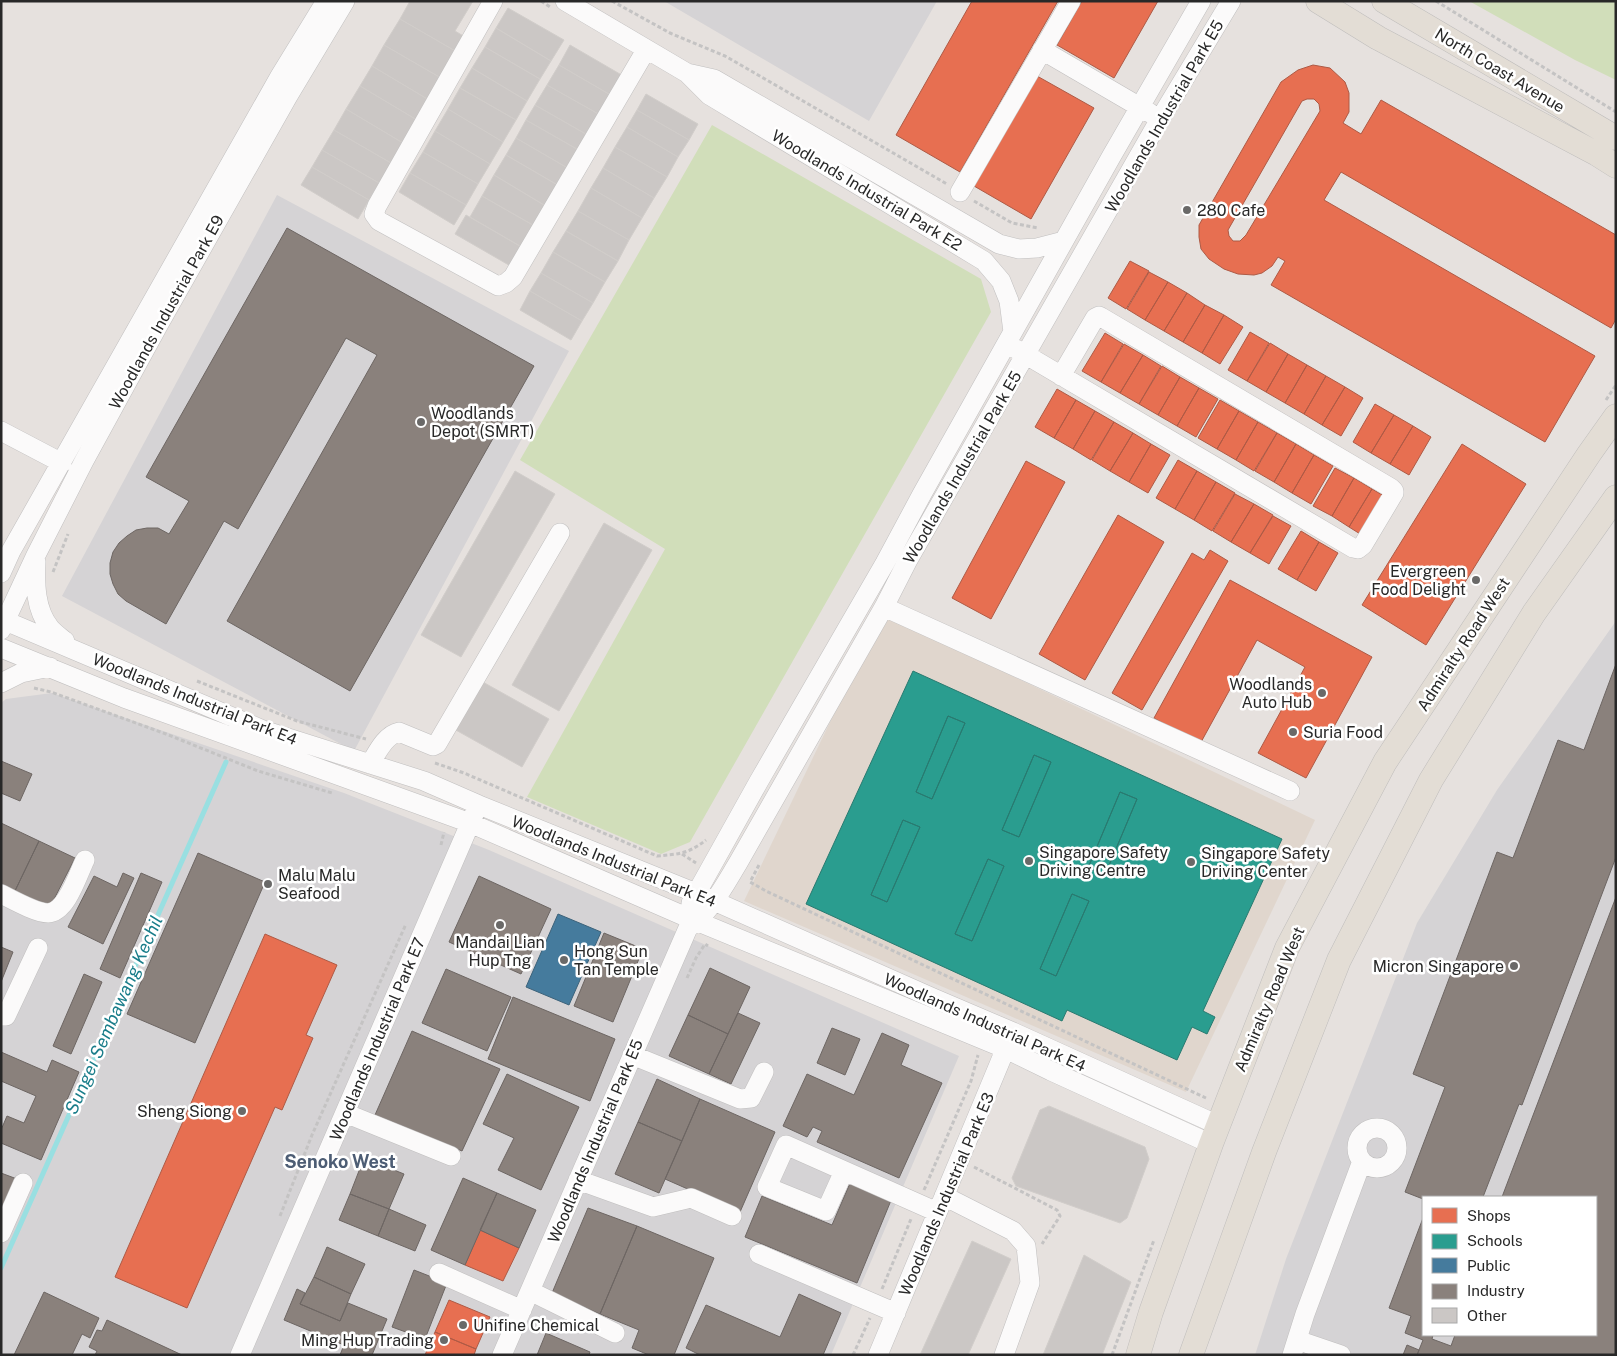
<svg xmlns="http://www.w3.org/2000/svg" width="1617" height="1356" viewBox="0 0 1617 1356" font-family="'Public Sans',sans-serif">
<style>
.industrial{fill:#d5d3d5;fill-rule:evenodd}
.education{fill:#e0d6cd}
.green{fill:#d1deba}
.shops{fill:#e76f51;stroke:#ae5a45;fill-rule:evenodd}
.schools{fill:#2a9d8f;stroke:#297a70;fill-rule:evenodd}
.public{fill:#457b9d;stroke:#3c627a}
.industry{fill:#8a817c;stroke:#6d6663}
.lines{fill:none;stroke-linecap:round;stroke-linejoin:round}
.stream{stroke:#99dfe1;stroke-width:5}
.building{fill:#cbc7c5;stroke:#d1cdca}
.minor-casing{stroke:#c0bfbf;stroke-width:20}
.major-casing{stroke:#bfbdbc;stroke-width:25}
.path{stroke:#c4c3c3;stroke-width:3;stroke-dasharray:4 2.5;stroke-linecap:butt}
.minor{stroke:#fbfafa;stroke-width:19}
.major{stroke:#e3ddd5;stroke-width:24}
.poi-dot{fill:#6a6968;stroke:#fff;stroke-width:2}
.labels{text-anchor:middle;stroke-width:5;stroke-linejoin:round;paint-order:stroke}
.street-label{font-size:16px;fill:#282828;stroke:#fff}
.poi-label{font-size:16px;fill:#282828;stroke:#fff;text-anchor:start}
.water-label{font-size:18px;font-style:italic;fill:#1a7d8a;stroke:#fff}
.neighbourhood-label{font-size:18px;font-weight:bold;fill:#4d5d74;stroke:#fff}
</style>
<rect width="100%" height="100%" fill="#e6e1de"/>
<path class="industrial" d="M664 1H937L869 121Z
M277 195 569 351 354 751 62 596Z
M1616 621V1355H1255L1286 1259 1417 923 1497 790ZM1423 1197H1596V1335H1423Z
M52 693 344 793 489 850 959 1056 831 1355H1V703L6 699Z"/>
<path class="education" d="M882 614 1315 820 1186 1092 744 901Z"/>
<path class="green" d="M1469 1H1616V80L1575 60Z
M712 125 981 279 991 312 690 842 661 854 527 797 665 549 520 460Z"/>
<path class="shops" d="M972 1H1058L960 172 896 135Z
M1082 1H1158L1114 78 1057 45Z
M1313 65 1330 68 1345 82 1349 93V112L1343 123 1361 134 1381 100 1616 235V319L1611 328 1341 172 1324 200 1595 356 1545 442 1271 285 1285 261 1278 257 1272 266 1262 273 1254 275 1238 274 1224 269 1209 259 1201 249 1199 237V225L1281 82 1298 70ZM1307 99H1314L1319 104 1320 111 1246 235 1240 241H1233L1229 236 1228 230 1302 101Z
M1037 76 1094 108 1031 219 974 186Z
M1130 261 1149 271 1126 309 1108 298Z
M1149 272 1168 282 1145 320 1127 309Z
M1168 282 1187 293 1164 331 1145 320Z
M1187 293 1205 305 1183 342 1164 331Z
M1205 305 1224 315 1202 353 1183 342Z
M1224 315 1243 327 1220 364 1202 353Z
M1250 332 1269 343 1247 381 1228 370Z
M1105 333 1123 344 1101 382 1082 371Z
M1270 343 1288 354 1266 392 1247 381Z
M1124 344 1143 355 1120 393 1101 382Z
M1288 354 1307 365 1285 403 1266 392Z
M1143 355 1161 366 1139 404 1120 393Z
M1307 365 1326 376 1304 414 1285 403Z
M1162 366 1180 377 1158 415 1139 404Z
M1326 376 1345 387 1322 425 1304 414Z
M1180 377 1199 388 1177 426 1158 415Z
M1345 387 1363 398 1341 436 1322 425Z
M1199 388 1218 399 1196 437 1177 426Z
M1057 389 1076 400 1054 438 1035 427Z
M1076 400 1095 411 1073 449 1054 438Z
M1220 400 1239 411 1217 449 1198 438Z
M1375 404 1394 415 1371 453 1353 442Z
M1095 411 1114 422 1091 460 1073 449Z
M1239 411 1258 422 1236 460 1217 449Z
M1394 415 1413 426 1390 464 1371 453Z
M1114 422 1133 433 1110 471 1092 460Z
M1258 422 1277 433 1254 471 1236 460Z
M1413 426 1431 437 1409 475 1390 464Z
M1133 433 1151 444 1129 482 1110 471Z
M1277 433 1296 444 1274 482 1255 471Z
M1151 444 1170 455 1148 493 1129 482Z
M1296 444 1314 455 1292 493 1274 482Z
M1462 444 1526 484 1426 645 1362 605Z
M1314 455 1333 466 1311 504 1292 493Z
M1178 460 1197 471 1175 509 1156 498Z
M1026 461 1065 482 991 619 952 598Z
M1335 468 1354 478 1332 516 1313 506Z
M1197 471 1216 482 1194 520 1175 509Z
M1354 478 1372 489 1349 527 1332 516Z
M1216 482 1235 493 1212 531 1194 520Z
M1372 489 1389 499 1365 537 1349 527Z
M1235 494 1254 504 1231 542 1213 531Z
M1254 504 1273 515 1250 553 1231 542Z
M1118 515 1164 542 1085 680 1039 654Z
M1273 516 1291 526 1269 564 1250 553Z
M1301 531 1319 542 1297 580 1278 569Z
M1319 542 1338 553 1316 591 1297 580Z
M1210 550 1228 561 1142 710 1112 693 1192 553 1204 560Z
M1230 580 1372 657 1306 778 1258 753 1305 667 1257 640 1200 744 1154 718Z
M265 934 337 965 306 1035 313 1038 282 1110 275 1107 187 1308 115 1277Z
M480 1230 519 1248 503 1281 465 1265Z
M449 1300 490 1317 476 1349 435 1332Z
M435 1332 476 1349 474 1355H425Z"/>
<path class="schools" d="M913 671 1282 839 1203 1011 1215 1017 1207 1034 1192 1027 1177 1060 1067 1010 1062 1021 806 904ZM948 716 965 723 932 799 916 792ZM1034 755 1051 762 1019 837 1002 830ZM1120 792 1137 799 1105 875 1088 868ZM903 820 920 827 887 902 871 895ZM988 859 1004 866 972 941 955 934ZM1072 894 1089 901 1056 976 1040 969Z
M948 716 965 723 932 799 916 792Z
M1034 755 1051 762 1019 837 1002 830Z
M1120 792 1137 799 1105 875 1088 868Z
M903 820 920 827 887 902 871 895Z
M988 859 1004 866 972 941 955 934Z
M1072 894 1089 901 1056 976 1040 969Z"/>
<path class="public" d="M558 914 601 932 569 1005 526 987Z"/>
<path class="industry" d="M287 228 534 366 350 691 227 621 377 355 346 338 238 529 224 521 166 624 126 601 118 594 113 584 110 574V563L113 552 119 543 127 536 136 530 147 528H158L169 534 189 501 146 477Z
M1616 664V857L1522 1105 1519 1104 1483 1197H1423V1199L1405 1192 1445 1087 1413 1074 1497 852 1513 858 1558 740 1584 750Z
M1 761 32 774 20 801 1 793Z
M1 823 39 841 13 895 1 889Z
M39 841 75 858 48 911 13 895Z
M198 853 265 882 195 1043 127 1014Z
M123 873 134 878 103 944 68 927 94 876 117 887Z
M141 873 162 882 120 978 100 969Z
M479 876 551 909 521 974 449 942Z
M1616 897V1355H1417L1423 1340 1405 1333 1411 1316 1389 1308 1423 1218V1335H1433L1432 1339 1451 1346 1455 1335H1596V1197H1502Z
M604 933 643 949 613 1022 574 1006Z
M1 947 13 952 1 982Z
M710 968 750 987 728 1034 688 1015Z
M446 969 511 997 487 1051 422 1023Z
M84 974 102 982 71 1054 53 1046Z
M513 997 615 1039 590 1101 488 1059Z
M738 1013 760 1023 731 1084 709 1074Z
M688 1015 728 1034 709 1074 669 1056Z
M832 1028 860 1039 845 1075 817 1063Z
M412 1031 500 1069 462 1151 375 1115Z
M882 1033 909 1045 901 1065 942 1083 899 1178 817 1142 822 1131 813 1127 807 1137 783 1126 807 1074 854 1095Z
M1 1052 47 1072 52 1060 79 1072 41 1160 1 1143V1130L7 1116 24 1123 36 1096 1 1081Z
M507 1074 579 1107 541 1190 498 1170 514 1138 483 1124Z
M657 1079 700 1099 682 1141 638 1122Z
M700 1099 775 1132 740 1212 665 1179Z
M638 1122 682 1141 659 1193 615 1174Z
M364 1158 404 1174 389 1209 350 1194Z
M1 1173 17 1179 1 1217Z
M463 1178 497 1193 465 1265 431 1250Z
M851 1181 892 1198 857 1283 745 1237 762 1196 832 1225Z
M497 1193 536 1210 519 1248 480 1230Z
M350 1194 389 1209 378 1236 339 1220Z
M588 1208 637 1226 600 1314 552 1293Z
M389 1209 426 1225 415 1251 378 1236Z
M637 1226 714 1258 674 1355H649L632 1348 639 1330 600 1314Z
M327 1247 365 1264 351 1294 314 1277Z
M414 1270 447 1283 425 1339 392 1327Z
M314 1277 351 1294 340 1321 300 1304Z
M297 1289 305 1293 300 1304 340 1321 348 1303 387 1319 372 1355H340L344 1345 284 1320Z
M44 1292 99 1318 90 1338 82 1334 72 1355H14Z
M799 1294 841 1313 823 1355H700L686 1348 706 1305 780 1337Z
M107 1320 182 1355H95L97 1351 89 1347 97 1330 102 1331Z
M546 1333 590 1352 589 1355H537Z
M1407 1345 1419 1350 1417 1355H1403Z"/>
<g class="lines">
<path class="stream" d="M1 1268 226 762"/>
</g>
<path class="building" d="M410 1H473L455 31 465 37 457 52 400 19Z
M508 8 564 40 551 61 496 28Z
M400 19 457 52 441 78 384 45Z
M496 28 551 61 540 79 485 47Z
M384 45 441 78 429 100 372 66Z
M570 45 625 77 614 97 559 65Z
M485 47 540 79 527 101 472 68Z
M559 65 614 97 602 116 547 85Z
M372 66 429 100 417 120 360 86Z
M472 68 527 101 516 120 460 88Z
M547 85 602 116 591 137 535 105Z
M360 86 417 120 403 143 346 109Z
M460 88 516 120 503 142 448 109Z
M646 94 698 124 689 140 637 110Z
M535 105 591 137 582 152 526 120Z
M346 109 403 143 391 163 334 130Z
M448 109 503 142 490 164 435 131Z
M637 110 689 140 678 157 627 127Z
M526 120 582 152 571 170 516 138Z
M627 127 678 157 667 177 615 147Z
M334 130 391 163 379 183 322 150Z
M435 131 490 164 478 184 423 152Z
M516 138 571 170 561 187 506 155Z
M615 147 667 177 654 198 603 168Z
M322 150 379 183 369 200 312 167Z
M423 152 478 184 466 205 410 173Z
M506 155 561 187 549 208 494 175Z
M312 167 369 200 358 219 301 185Z
M603 168 654 198 642 218 591 188Z
M410 173 466 205 454 225 399 192Z
M494 175 549 208 538 228 482 196Z
M591 188 642 218 629 240 578 211Z
M482 196 538 228 525 249 470 217Z
M578 211 629 240 618 261 566 231Z
M466 215 525 249 514 268 455 234Z
M566 231 618 261 605 282 553 252Z
M553 252 605 282 593 303 541 273Z
M541 273 593 303 582 321 530 291Z
M530 291 582 321 571 340 520 310Z
M515 471 555 494 461 657 421 635Z
M604 523 652 550 559 711 512 685Z
M481 681 549 719 522 767 454 729Z
M1049 1106 1145 1147 1149 1159 1127 1218 1120 1223 1016 1186 1012 1178 1040 1110Z
M972 1241 1011 1259 968 1355H920Z
M1084 1255 1131 1282 1102 1355H1043Z"/>
<g class="lines">
<defs>
<path id="minor" d="M493 1 377 206 374 214 379 221 498 286 506 283 513 277 646 50
M565 1 687 73
M1042 50 1150 113
M960 192 1071 1
M1013 332 1009 301 1001 281 984 261 709 95 687 73 714 79 999 244 1019 249 1037 248 1064 241
M1016 349 1353 548 1358 549 1363 545 1394 493V491L1391 488 1101 317 1099 316 1095 318 1061 376
M1 431 62 463
M36 561C35 584 35 609 50 628 54 633 60 637 65 641
M1 573 11 551 280 76 326 1
M884 607 1290 791
M1 619 263 730 424 781 479 805 696 893 933 998 1013 1032 1218 1125
M1 630 36 555 84 461 159 324 288 96 345 1
M1 648 124 698 470 823 684 916 1006 1049 1051 1071 1211 1144
M1 683 21 673 50 667
M370 764C377 753 385 735 399 732L433 746 437 744 560 533
M1 894C13 900 36 913 48 913 67 912 78 874 85 860
M691 903 759 781 885 563 922 494 1111 157 1201 1
M1 1016H6L38 948
M632 1055 740 1099 751 1098 764 1072
M345 1113 451 1156
M1357 1148a20 20 0 1 1 40 0a20 20 0 1 1-40 0Z
M844 1171 826 1211 767 1187 786 1145 937 1212
M578 1180 653 1207 691 1198 732 1216
M944 1196 1013 1231 1026 1246 1030 1283 1004 1355
M1 1233 23 1183
M759 1254 896 1313
M439 1273 522 1310
M530 1291 615 1333
M1297 1340 1341 1355
M240 1355 475 812
M502 1355 688 928C710 913 724 886 738 863L884 607 908 560 1160 119 1231 1
M878 1355 1010 1038
M1292 1355 1305 1314 1362 1161"/>
<path id="major" d="M1318 1 1378 38 1597 154 1616 166
M1384 1 1616 138
M1138 1355 1151 1312 1211 1144 1287 948 1385 762 1589 454 1616 416
M1191 1355 1264 1152 1339 960 1431 780 1534 613 1616 497"/>
</defs>
<use href="#minor" class="minor-casing"/>
<use href="#major" class="major-casing"/>
<path class="path" d="M541 1 550 7
M612 1 670 33 725 56 947 184
M1436 1 1616 112
M974 201 1012 223 1038 228
M1606 400 1616 385
M53 572 68 534
M197 681 297 721 366 739
M34 688 51 692 166 734 258 771 332 793
M435 763 464 773 657 856C679 854 688 854 706 840
M441 845 444 832
M682 854 696 863
M759 865 750 882 766 891 1206 1098
M687 978 696 958 705 944 708 946
M974 1167 1057 1210 1060 1216 1042 1244
M924 1190 971 1081 978 1055
M280 1216 312 1135 406 924
M882 1289 911 1219
M853 1355 870 1318
M1112 1355 1154 1240"/>
<use href="#minor" class="minor"/>
<use href="#major" class="major"/>
</g>
<g class="poi-dot">
<circle cx="1187" cy="210" r="5"/>
<circle cx="421" cy="422" r="5"/>
<circle cx="1476" cy="580" r="5"/>
<circle cx="1322" cy="693" r="5"/>
<circle cx="1293" cy="732" r="5"/>
<circle cx="1029" cy="861" r="5"/>
<circle cx="1191" cy="862" r="5"/>
<circle cx="268" cy="884" r="5"/>
<circle cx="500" cy="925" r="5"/>
<circle cx="564" cy="960" r="5"/>
<circle cx="1514" cy="966" r="5"/>
<circle cx="242" cy="1111" r="5"/>
<circle cx="463" cy="1325" r="5"/>
<circle cx="444" cy="1340" r="5"/>
</g>
<g class="labels">
<g class="street-label">
<text transform="translate(1500 70) rotate(31)" y="6">North Coast Avenue</text>
<text transform="translate(1164 116) rotate(-60)" y="6">Woodlands Industrial Park E5</text>
<text transform="translate(867 190) rotate(31)" y="6">Woodlands Industrial Park E2</text>
<text transform="translate(166 312) rotate(-61)" y="6">Woodlands Industrial Park E9</text>
<text transform="translate(962 467) rotate(-60)" y="6">Woodlands Industrial Park E5</text>
<text transform="translate(1463 644) rotate(-57)" y="6">Admiralty Road West</text>
<text transform="translate(195 699) rotate(22)" y="6">Woodlands Industrial Park E4</text>
<text transform="translate(614 861) rotate(22)" y="6">Woodlands Industrial Park E4</text>
<text transform="translate(1269 999) rotate(-67)" y="6">Admiralty Road West</text>
<text transform="translate(985 1022) rotate(24)" y="6">Woodlands Industrial Park E4</text>
<text transform="translate(377 1039) rotate(-67)" y="6">Woodlands Industrial Park E7</text>
<text transform="translate(595 1141) rotate(-67)" y="6">Woodlands Industrial Park E5</text>
<text transform="translate(946 1194) rotate(-67)" y="6">Woodlands Industrial Park E3</text>
</g>
<g class="poi-label">
<text x="1197" y="216">280 Cafe</text>
<text x="431" y="419">Woodlands<tspan x="431" dy="18">Depot (SMRT)</tspan></text>
<text x="1466" y="577" text-anchor="end">Evergreen<tspan x="1466" dy="18">Food Delight</tspan></text>
<text x="1312" y="690" text-anchor="end">Woodlands<tspan x="1312" dy="18">Auto Hub</tspan></text>
<text x="1303" y="738">Suria Food</text>
<text x="1039" y="858">Singapore Safety<tspan x="1039" dy="18">Driving Centre</tspan></text>
<text x="1201" y="859">Singapore Safety<tspan x="1201" dy="18">Driving Center</tspan></text>
<text x="278" y="881">Malu Malu<tspan x="278" dy="18">Seafood</tspan></text>
<text x="500" y="948" text-anchor="middle">Mandai Lian<tspan x="500" dy="18">Hup Tng</tspan></text>
<text x="574" y="957">Hong Sun<tspan x="574" dy="18">Tan Temple</tspan></text>
<text x="1504" y="972" text-anchor="end">Micron Singapore</text>
<text x="232" y="1117" text-anchor="end">Sheng Siong</text>
<text x="473" y="1331">Unifine Chemical</text>
<text x="434" y="1346" text-anchor="end">Ming Hup Trading</text>
</g>
<g class="water-label">
<text transform="translate(114 1015) rotate(-66)" y="6">Sungei Sembawang Kechil</text>
</g>
<g class="neighbourhood-label">
<text x="340" y="1168">Senoko West</text>
</g>
</g>
<rect width="1617" height="1356" fill="none" stroke="#282828" stroke-width="5"/>
<rect x="1422" y="1196" width="175" height="140" fill="#ffffff" stroke="#a9a9a9"/>
<rect x="1432" y="1208" width="25" height="15" fill="#e76f51" stroke="#a9a9a9"/>
<text x="1467" y="1221" font-size="15" fill="#282828">Shops</text>
<rect x="1432" y="1234" width="25" height="15" fill="#2a9d8f" stroke="#a9a9a9"/>
<text x="1467" y="1246" font-size="15" fill="#282828">Schools</text>
<rect x="1432" y="1258" width="25" height="15" fill="#457b9d" stroke="#a9a9a9"/>
<text x="1467" y="1271" font-size="15" fill="#282828">Public</text>
<rect x="1432" y="1284" width="25" height="15" fill="#8a817c" stroke="#a9a9a9"/>
<text x="1467" y="1296" font-size="15" fill="#282828">Industry</text>
<rect x="1432" y="1308" width="25" height="15" fill="#cbc7c5" stroke="#a9a9a9"/>
<text x="1467" y="1321" font-size="15" fill="#282828">Other</text>
</svg>
